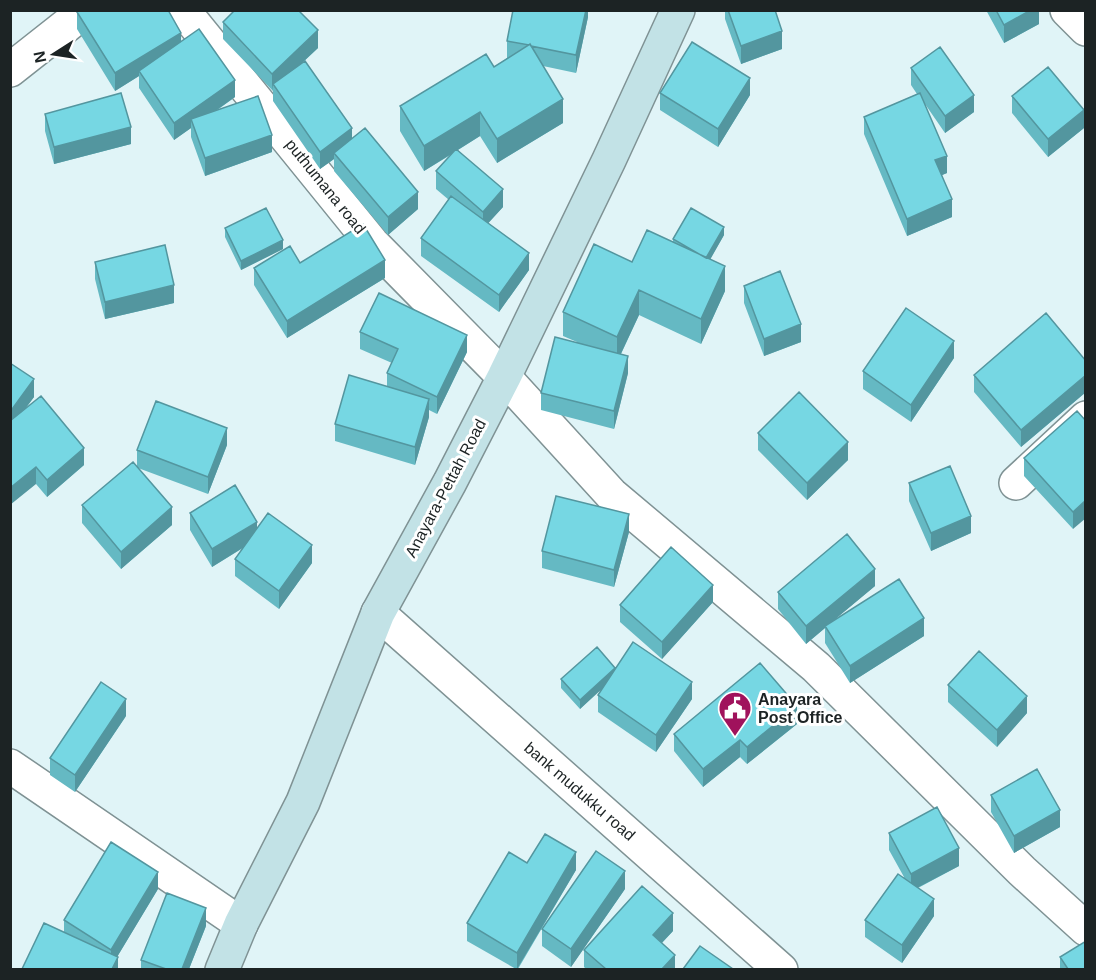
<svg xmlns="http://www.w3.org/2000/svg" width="1096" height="980" viewBox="0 0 1096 980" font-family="Arial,sans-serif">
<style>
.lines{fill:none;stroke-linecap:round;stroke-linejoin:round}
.minor-casing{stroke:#7f9294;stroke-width:36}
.secondary-casing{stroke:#7f9294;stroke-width:36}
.minor{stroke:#fff;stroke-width:33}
.secondary{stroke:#c2e2e6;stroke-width:33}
.wall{fill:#65b9c3}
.shaded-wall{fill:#53969f}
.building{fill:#76d7e3;stroke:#53969f;stroke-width:1.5}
.labels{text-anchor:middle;stroke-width:6;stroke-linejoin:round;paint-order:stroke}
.street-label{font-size:16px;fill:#1c2324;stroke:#fff}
.poi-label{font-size:16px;font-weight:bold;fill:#1c2324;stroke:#fff;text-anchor:start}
</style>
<rect width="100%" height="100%" fill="#e0f4f7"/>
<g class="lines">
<defs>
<path id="minor" d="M183 10 372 243 504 377 611 494 816 667 1022 871 1086 929
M1067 10 1086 29
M10 70 86 10
M1016 483 1086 418
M378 613 781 970
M10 766 241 924"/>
<path id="secondary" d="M222 970 241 924 303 802 378 613 450 482 504 377 609 160 678 10"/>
</defs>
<use href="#minor" class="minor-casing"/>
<use href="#secondary" class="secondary-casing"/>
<use href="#minor" class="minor"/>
<use href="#secondary" class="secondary"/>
</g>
<path class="wall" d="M588 10V17L576 73 543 66 563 123 497 163 480 136 458 150 503 207 488 223 529 270 499 312 421 256V238L449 200 436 189V171L452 154 424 171 400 131V106L494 67 507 58V41Z
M725 10H775L782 49 741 64 725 19Z
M986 10H1039V24L1004 43Z
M77 12 181 41 235 97 216 111 272 152 205 176 191 137V128L174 140 139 88V76L115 91 77 29Z
M223 22 318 48 300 65 352 138 418 209 388 235 334 171V159L320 169 273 101V91L223 39Z
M911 68 974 112 945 133 925 104 947 173 942 175 952 217 907 236 864 134V117L917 94 911 85Z
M660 93 750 95 718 147 660 110Z
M1012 96 1084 128 1048 157 1012 113Z
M45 114 131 144 54 164 45 131Z
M225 228 283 249 241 270 225 237Z
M724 235 710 259 725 291 701 344 639 315 621 354 628 373 614 429 541 410V393L577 342 563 336V312L632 262 673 242V239Z
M95 262 174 303 105 319 95 279Z
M300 263 385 278 287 338 254 285V268Z
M744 286 801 342 764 356 744 303Z
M360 332 467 352 437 414 429 410V417L415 465 335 441V424L387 387V373L392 363 360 349Z
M954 358 911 422 863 389V371Z
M1086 361V392L1021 447 974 392V375Z
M10 363 34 397 25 409 84 465 47 497 36 484Z
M1077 411 1073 529 1024 476V458Z
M758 433 848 460 807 500 758 450Z
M227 445 208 494 138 468 172 525 121 569 82 523V505L137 466V450Z
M909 483 971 533 931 551 909 501Z
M190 513 257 528 312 563 279 609 235 576V559L243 548 212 567 190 530Z
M629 532 614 587 542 568V551Z
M875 586 836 618 924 636 850 683 825 643V628L806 644 778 609V592Z
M713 602 662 659 620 622V605Z
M615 668 692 699 656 752 598 712V695L601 689 580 709 561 688V679Z
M948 685 1027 713 997 747 948 702Z
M126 716 75 792 50 775V758Z
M797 724 747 764 740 757 703 787 674 751V734Z
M991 795 1060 827 1014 853 991 812Z
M889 833 959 866 918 888 934 916 902 963 865 937V920L904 877 889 850Z
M527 863 576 870 518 969H516L467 941V923Z
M158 889 117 957 118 969 64 932V920Z
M625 889 571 967 542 946V929Z
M206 926 189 969H141V960Z
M673 931 662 943 675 969H586L584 967V950Z
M1060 957 1086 969H1060Z"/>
<path class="shaded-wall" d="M586 10H588V17L576 73V55Z
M1031 10H1039V24L1004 43V25Z
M318 30V48L275 88 273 84 272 91V74Z
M782 31V49L741 64V46Z
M181 33V50L139 71V76L115 91V73Z
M750 78V95L718 147V129Z
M235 80V97L194 126 191 119V128L174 140V123Z
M974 95V112L945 133V116Z
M563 99V123L497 163V139Z
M1084 110V128L1048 157V139Z
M480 112V136L424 171V146Z
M131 127V144L54 164V147Z
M352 128V146L334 153V159L320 169V152Z
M272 135V152L205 176V158Z
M947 156V173L935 178V160Z
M503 189V207L483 229V212Z
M418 192V209L388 235V217Z
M952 199V217L907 236V219Z
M724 227V235L706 267V258Z
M283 240V249L241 270V261Z
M529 253V270L499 312V295Z
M385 260V278L287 338V321Z
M725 266V291L701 344V319Z
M174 285V303L105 319V302Z
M639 290V315L617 362V337Z
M801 324V342L764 356V339Z
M467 335V352L437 414V397Z
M954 341V358L911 422V405Z
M628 356V373L614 429V411Z
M1086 375V392L1021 447V430Z
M34 379V397L10 429V412Z
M429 399V417L415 465V447Z
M227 428V445L208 494V477Z
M848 442V460L807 500V483Z
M84 448V465L47 497V480Z
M36 467V484L10 505V488Z
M1086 500V518L1073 529V512Z
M172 507V525L121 569V552Z
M629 514V532L614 587V570Z
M971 516V533L931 551V533Z
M257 522V539L212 567V549Z
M312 545V563L279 609V591Z
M875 569V586L826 627 825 626V628L806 644V626Z
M713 585V602L662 659V642Z
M924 618V636L850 683V666Z
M615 668V677L580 709V700Z
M692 682V699L656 752V735Z
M1027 696V713L997 747V730Z
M126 699V716L75 792V775Z
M797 706V724L747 764V747Z
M740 740V757L703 787V769Z
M1060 810V827L1014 853V836Z
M959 848V866L911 891V874Z
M576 852V870L517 969V953Z
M625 871V889L571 967V949Z
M158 872V889L111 967V950Z
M934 899V916L902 963V945Z
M206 908V926L189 969H182Z
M673 913V931L653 952V935Z
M675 955V969H662Z
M118 957V969H112Z"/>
<path class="building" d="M79 10H168L181 33 115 73 77 12Z
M235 10H298L318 30 272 74 223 22Z
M513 10H586L576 55 531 46 530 44 529 45 507 41Z
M728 10H775L782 31 741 46Z
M996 10H1031L1004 25Z
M199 29 235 80 174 123 139 71Z
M692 42 750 78 718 129 660 93Z
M530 44 563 99 497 139 480 112 424 146 400 106 486 54 494 67Z
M940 47 974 95 945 116 911 68Z
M305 61 352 128 320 152 273 84Z
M1048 67 1084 110 1048 139 1012 96Z
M121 93 131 127 54 147 45 114Z
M920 93 947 156 935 160 952 199 907 219 864 117Z
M258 96 272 135 205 158 191 119Z
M365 128 418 192 388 217 334 153Z
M456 149 503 189 483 212 436 171Z
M451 196 529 253 499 295 421 238Z
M266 208 283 240 241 261 225 228Z
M691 208 724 227 706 258 673 239Z
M363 224 385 260 287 321 254 268 290 246 300 263Z
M647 230 725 266 701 319 639 290 617 337 563 312 594 244 632 262Z
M165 245 174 285 105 302 95 262Z
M780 271 801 324 764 339 744 286Z
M379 293 467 335 437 397 387 373 398 349 360 332Z
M906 308 954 341 911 405 863 371Z
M1046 313 1086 361V375L1021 430 974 375Z
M555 337 628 356 614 411 541 393Z
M10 363 34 379 10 412Z
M349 375 429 399 415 447 335 424Z
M799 392 848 442 807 483 758 433Z
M41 396 84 448 47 480 36 467 10 488V421Z
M156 401 227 428 208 477 137 450Z
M1077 411 1086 421V500L1073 512 1024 458Z
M133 462 172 507 121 552 82 505Z
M950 466 971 516 931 533 909 483Z
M235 485 257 522 212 549 190 513Z
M556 496 629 514 614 570 542 551Z
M268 513 312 545 279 591 235 559Z
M847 534 875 569 806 626 778 592Z
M671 547 713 585 662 642 620 605Z
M899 579 924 618 850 666 825 626Z
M633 642 692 682 656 735 598 695Z
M597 647 615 668 580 700 561 679Z
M979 651 1027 696 997 730 948 685Z
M760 663 797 706 747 747 740 740 703 769 674 734Z
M101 682 126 699 75 775 50 758Z
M1037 769 1060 810 1014 836 991 795Z
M937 807 959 848 911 874 889 833Z
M545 834 576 852 517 953 467 923 509 852 527 863Z
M111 842 158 872 111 950 64 920Z
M596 851 625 871 571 949 542 929Z
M898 874 934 899 902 945 865 920Z
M642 886 673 913 653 935 675 955 662 969H606L584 950Z
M167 893 206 908 182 969H166L141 960Z
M44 923 118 957 112 969H22Z
M1086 941V969H1068L1060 957Z
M700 946 733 969H683Z"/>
<defs>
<symbol id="civic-pin" viewBox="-11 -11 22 30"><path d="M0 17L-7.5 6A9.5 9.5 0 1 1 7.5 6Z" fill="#a0125c" stroke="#fff"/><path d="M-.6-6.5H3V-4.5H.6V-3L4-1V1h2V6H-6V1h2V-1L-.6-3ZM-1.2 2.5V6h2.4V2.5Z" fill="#fff"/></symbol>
</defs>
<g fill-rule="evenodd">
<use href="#civic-pin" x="716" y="689" width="38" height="52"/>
</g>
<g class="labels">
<g class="street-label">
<text transform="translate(326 186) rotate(51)" y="6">puthumana road</text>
<text transform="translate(445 488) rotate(-62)" y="6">Anayara-Pettah Road</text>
<text transform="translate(580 791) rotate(41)" y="6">bank mudukku road</text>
</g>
<g class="poi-label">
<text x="758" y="705">Anayara<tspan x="758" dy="18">Post Office</tspan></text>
</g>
</g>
<rect width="1096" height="980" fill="none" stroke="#1c2324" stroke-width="24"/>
<g transform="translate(54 54) rotate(258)" stroke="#ffffff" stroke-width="4.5" paint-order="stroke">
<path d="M0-4.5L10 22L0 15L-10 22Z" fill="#1c2324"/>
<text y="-9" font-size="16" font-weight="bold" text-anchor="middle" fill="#1c2324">N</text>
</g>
</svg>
